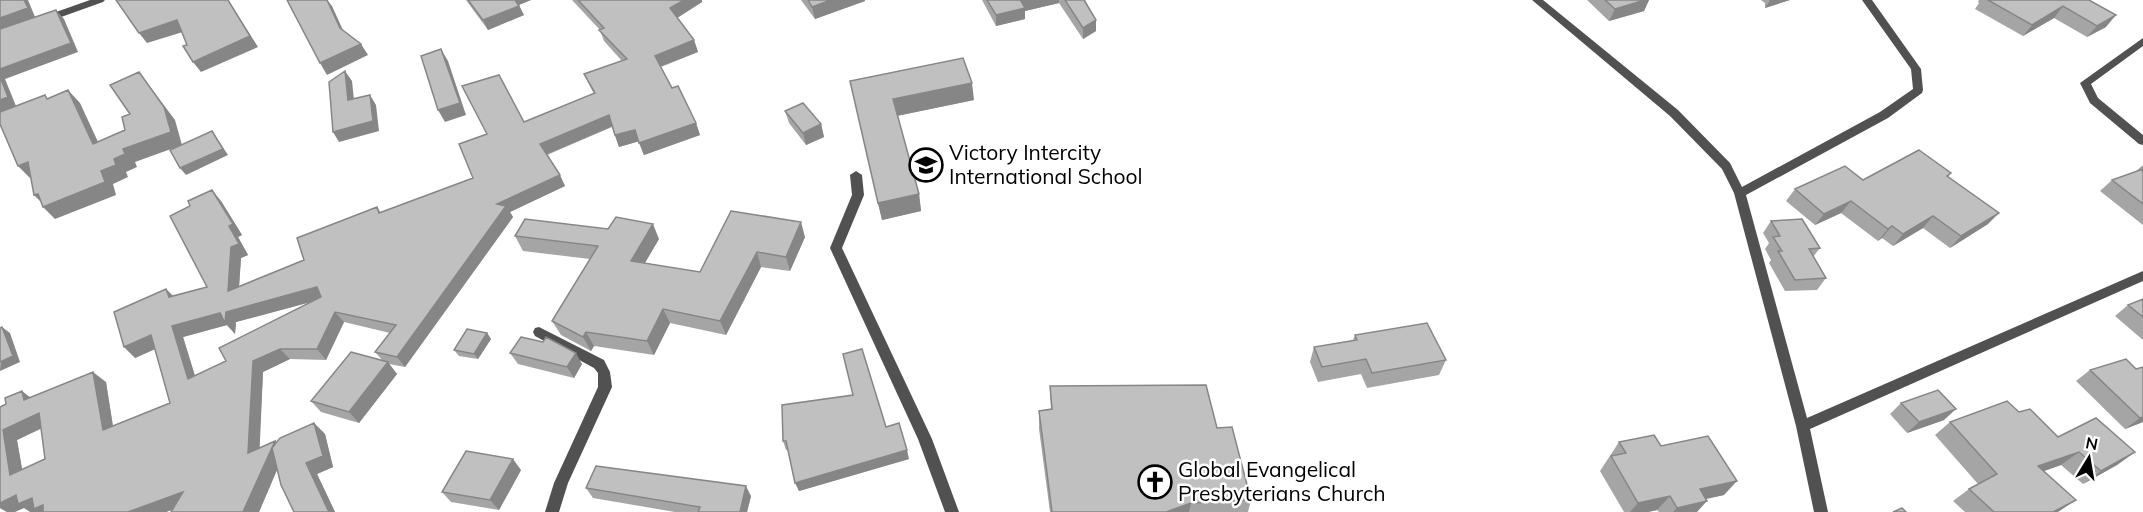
<svg xmlns="http://www.w3.org/2000/svg" width="2143" height="512" viewBox="0 0 2143 512" font-family="Mulish,sans-serif">
<style>
.lines{fill:none;stroke-linecap:round;stroke-linejoin:round}
.minor{fill:#515151;fill-rule:evenodd}
.wall{fill:#a5a5a5;fill-rule:evenodd}
.shaded-wall{fill:#868686}
.building{fill:#c0c0c0;stroke:#868686;stroke-width:1.5;fill-rule:evenodd}
.labels{text-anchor:middle;stroke-width:5;stroke-linejoin:round;paint-order:stroke}
.poi-label{font-size:21px;fill:#000;stroke:#fff;text-anchor:start}
</style>
<rect width="100%" height="100%" fill="#fff"/>
<g class="lines">
<path class="minor" d="M90 0H105L103 2 50 21 46 22 41 19 42 17Z
M1532 0H1543L1678 110 1730 163 1742 187 1880 112 1913 89 1911 69 1862 0H1872L1921 69 1923 90 1922 93 1888 118 1746 195 1807 418 2143 271V281L1810 429 1828 512H1814L1796 426 1734 193 1722 169 1670 116Z
M2143 38V46L2091 84 2098 98 2143 135V145L2139 144 2090 103 2080 83Z
M856 171 862 175 864 195 842 248 932 439 959 512H945L918 439 830 248 852 195 850 175Z
M539 327 604 360 610 372 612 387 568 483 559 512H545L554 483 598 387V373L594 368 535 336 533 332 535 328Z"/>
</g>
<path class="wall" d="M466 0H531L519 5 524 15 488 30Z
M572 0H702V2L677 18 694 40 698 52 661 67 672 88 696 123 700 135 644 155 639 141 619 147 612 127 547 155 565 186 510 212 513 217 405 367 389 364 397 374 359 423 321 412 311 401 383 361 375 352 390 333 344 322 326 360 290 359 263 372 259 448 276 443 314 423 325 434 333 467 317 474 335 512H294L277 470 259 512 172 510 166 512 37 511 24 508 7 512 0 508V407L6 404 31 397 106 382 113 426 170 403 155 349 135 358 166 289 173 296 207 287 221 201 242 235 238 237 248 255 241 258 239 287 304 260 377 207 381 213 473 178 524 122 594 94 584 74 622 61 604 41 600 30ZM310 302 226 361 195 376 183 337 227 325 235 334 236 322ZM41 428 45 459 22 470 17 440Z
M801 0H865V1L815 19Z
M982 0H1085L1096 20V31L1083 39 1059 3 1025 11V19L996 26Z
M1587 0H1649L1644 11 1609 21Z
M1761 0H1790L1765 8V3Z
M1979 0H2089L2106 27 2087 37 2054 18 2023 36 1975 9 1979 3 1978 2Z
M850 81 974 100 897 116 919 194 921 211 882 220Z
M785 111 821 124 824 137 806 145 789 123Z
M2143 165V225L2100 191 2112 180 2136 171Z
M1951 173 1948 177 1988 224 1950 248 1923 228 1893 246 1882 238 1878 241 1841 213 1815 225 1786 201 1795 189 1863 180Z
M731 211 805 237 790 271 761 267 726 335 670 323 654 355 594 346 591 351 561 335 552 321 590 259 523 251 515 236 659 239 645 263 700 272Z
M1771 221 1820 248 1813 257 1826 278 1817 290 1785 291 1769 263 1771 260 1765 249 1769 243 1763 233Z
M2143 299V340L2115 316 2128 305Z
M487 333 491 339 478 359 459 356 454 350Z
M1355 335 1446 360 1439 375 1367 388 1361 374 1318 382 1310 362 1314 347 1353 340Z
M510 353 582 364 574 378 518 364Z
M2143 367V422L2125 429 2076 381 2090 370 2136 369Z
M1050 386 1217 428 1251 500 1248 512H1050L1039 429V411L1051 410Z
M1901 403 1944 420 1907 433 1890 414Z
M2019 412 2058 437 2135 452 2117 465 2083 484 2061 465 2044 471 2058 512H1965L1953 501 1969 489 1978 484 1935 435 1950 422Z
M886 427 909 459 799 491 788 450H786L783 441Z
M1619 442 1661 446 1724 495 1706 499 1697 512H1659L1657 510 1648 512H1624L1600 471Z
M521 470 499 510 451 502 442 492Z
M586 488 751 496 747 512H675L593 498Z"/>
<path class="shaded-wall" d="M24 0H28L35 17 0 30V18Z
M228 0 258 47 201 72 193 62Z
M327 0 332 6 347 39 340 28Z
M513 0H531L516 6Z
M684 0H702V2L674 20 670 8Z
M831 0H865V1L815 19 812 7Z
M1023 0H1059V3L1025 11V19L996 26V15L1021 1Z
M1645 0H1649L1644 11 1609 21 1615 9Z
M1770 0H1790L1765 8Z
M519 6 524 15 488 30 483 20Z
M2063 6 2054 18 2023 36 2032 25Z
M56 10 64 19 78 52 5 79 16 106 0 112V69Z
M2116 15 2106 27 2087 37 2097 26Z
M177 20 186 31 147 43 139 33Z
M1096 20V31L1083 39V28Z
M694 40 698 52 659 67 655 56Z
M361 44 368 55 327 75 320 63Z
M441 49 448 61 466 115 445 122 438 110Z
M345 71 352 81 355 110 348 100Z
M139 72 175 120 182 145 135 162 137 167 126 172 128 177 113 184 116 195 55 219 43 207 45 206 34 195 101 171 123 149Z
M972 83 974 100 896 116 893 99Z
M68 90 80 103 105 157 93 144Z
M370 95 376 105 379 131 339 142 333 132Z
M609 115 613 126 545 155 540 144Z
M696 123 700 135 644 155 639 143Z
M821 124 824 137 806 145 803 133Z
M635 130 640 141 619 147 615 135Z
M212 131 228 155 186 175 180 168Z
M28 162 31 179 18 166Z
M560 175 565 186 510 212 513 217 405 367 397 357 497 204Z
M212 190 221 201 242 235 238 237 248 255 241 258 238 302 228 291 229 226Z
M919 194 921 211 882 220 878 203Z
M1851 201 1841 213 1815 225 1824 214Z
M1999 213 1988 224 1950 248 1961 236Z
M1933 216 1923 228 1893 246 1903 234Z
M801 222 805 237 790 271 786 257Z
M653 224 659 239 637 276 631 261Z
M1892 226 1882 238 1878 241 1888 229Z
M757 252 761 267 726 335 720 321Z
M317 287 326 298 236 322 235 334 227 325 183 337 199 389 188 379 172 326Z
M166 289 176 299 169 297Z
M663 309 670 323 654 355 647 341Z
M335 312 344 322 326 360 317 349Z
M2 327 10 333 20 362 0 371Z
M586 332 594 346 591 351 583 337Z
M487 333 491 339 478 359 474 354Z
M151 335 162 346 135 358 124 347Z
M280 349 290 359 263 372 259 463 248 453 253 361Z
M576 353 582 364 574 378 567 367Z
M388 362 397 374 359 423 349 412Z
M93 372 106 382 115 440 103 430Z
M22 391 35 401 24 400Z
M1956 409 1944 420 1907 433 1919 422Z
M39 413 53 423 17 440 25 485 10 475 3 430Z
M2143 417V422L2125 429 2140 418Z
M314 423 325 434 333 467 317 474 335 512H330L328 510 306 463Z
M275 441 285 451 259 512H243Z
M907 450 909 459 799 491 795 483Z
M2079 452 2061 465 2021 479 2038 466Z
M2135 452 2117 465 2083 484 2101 471Z
M513 459 521 470 499 510 490 500Z
M1737 481 1724 495 1687 503 1700 489Z
M746 486 751 496 747 512H740Z
M183 492 195 501 166 512H128Z
M16 495 32 498 53 512H30L24 508 15 512H7L0 508V503Z
M1670 496 1657 510 1648 512H1630L1638 503Z
M2076 500 2058 512H2053Z
M1707 501 1697 512H1673L1677 508Z
M1191 503 1189 512H1166Z"/>
<path class="building" d="M0 0H24L28 8 0 18Z
M116 0H228L250 36 193 62 183 46 187 45 177 20 139 33Z
M287 0H327L340 28 361 44 320 63Z
M468 0H515L519 6 483 20Z
M578 0H684L670 8 694 40 655 56 672 88 678 86 696 123 639 143 635 130 615 135 609 115 540 144 560 175 497 204 506 206 397 357 375 352 396 325 335 312 317 349H280L253 361 248 453 275 441 243 512H171L183 492 128 512H43V505L34 509 32 498 18 504 16 495 0 503V407L6 404 5 398 22 391 24 400 93 372 103 430 170 403 151 335 124 347 114 312 166 289 169 297 207 287 170 216 190 206 188 201 212 190 233 224 229 226 239 244 231 247 228 291 304 260 297 238 377 207 379 213 473 178 459 144 487 134 462 86 499 75 524 122 595 93 584 74 627 59 599 30 604 28ZM317 287 321 297 219 348 226 361 188 379 172 326 220 313 225 323 226 312ZM39 413 45 459 10 475 3 430Z
M808 0H831L812 7Z
M987 0H1023L1021 1 1025 8 996 15Z
M1065 0H1084L1096 20 1083 28Z
M1605 0H1645L1615 9Z
M1988 0H2089L2116 15 2097 26 2063 6 2032 25Z
M56 10 71 43 0 69V29Z
M441 49 460 103 438 110 421 56Z
M963 58 972 83 893 99 919 194 878 203 850 81Z
M345 71 348 100 370 95 373 121 333 132 329 82Z
M139 72 164 107 171 132 123 149 125 154 114 159 116 165 101 171 105 182 43 207 38 194 34 195 28 162 18 166 0 124V112L45 95 47 99 68 90 93 144 125 130 122 117 130 114 110 85Z
M0 77 8 97 0 100Z
M803 103 821 124 803 133 785 111Z
M212 131 223 149 180 168 170 150Z
M1919 150 1951 173 1947 176 1999 213 1961 236 1933 216 1903 234 1892 226 1888 229 1851 201 1824 214 1795 189 1845 166 1863 180Z
M2143 169V204L2112 180Z
M731 211 801 222 786 257 757 252 720 321 663 309 647 341 586 332 583 337 552 321 598 246 515 236 525 219 608 229 616 217 653 224 631 261 700 272Z
M1802 219 1820 248 1809 249 1826 278 1795 280 1778 251H1782L1773 237 1780 236 1771 221Z
M2143 299V317L2128 305Z
M1427 323 1446 360 1372 373 1366 359 1322 367 1314 347 1357 340 1355 335Z
M2 327 13 356 0 362V328Z
M467 329 487 333 474 354 454 350Z
M521 337 543 342 546 337 576 353 567 367 510 353Z
M862 349 886 427 899 423 907 450 795 483 786 441H783L782 405 853 395 843 354Z
M351 352 388 362 349 412 311 401Z
M2126 359 2136 369 2143 367V417L2140 418 2090 370Z
M1206 385 1217 428 1232 427 1251 500 1191 503 1166 512H1052L1039 411 1052 409 1050 386Z
M1938 390 1956 409 1919 422 1901 403Z
M2007 401 2019 412 2030 409 2058 437 2096 418 2135 452 2101 471 2079 452 2038 466 2076 500 2053 512H1994L1969 489 1997 474 1950 422Z
M314 423 323 456 306 463 328 510 330 512H294L281 485 272 448 280 438Z
M1654 435 1661 446 1708 436 1737 481 1700 489 1707 501 1677 508 1670 496 1638 503 1611 456 1626 453 1619 442Z
M466 451 513 459 490 500 442 492Z
M596 466 746 486 740 512H698L700 507 586 488Z
M1902 508 1906 512H1893Z"/>
<defs>
<symbol id="school-ring" viewBox="-11 -11 22 22"><circle r="9.5" fill="#fff" stroke="#000" stroke-width="1.5"/><path d="M0-5L7-2L0 1L-7-2ZM-4 1L0 2.5L4 1V4Q0 6-4 4Z" fill="#000"/></symbol>
<symbol id="church-ring" viewBox="-11 -11 22 22"><circle r="9.5" fill="#fff" stroke="#000" stroke-width="1.5"/><path d="M-1.2-6h2.4v3.5h3.3v2.4h-3.3V6h-2.4V-.1h-3.3v-2.4h3.3Z" fill="#000"/></symbol>
</defs>
<g fill-rule="evenodd">
<use href="#school-ring" x="907" y="146" width="38" height="38"/>
<use href="#church-ring" x="1136" y="463" width="38" height="38"/>
</g>
<g class="labels">
<g class="poi-label">
<text x="949" y="160">Victory Intercity<tspan x="949" dy="24">International School</tspan></text>
<text x="1178" y="477">Global Evangelical<tspan x="1178" dy="24">Presbyterians Church</tspan></text>
</g>
</g>
<g transform="translate(2089 458) rotate(11)" stroke="#ffffff" stroke-width="4.5" paint-order="stroke">
<path d="M0-4.5L10 22L0 15L-10 22Z" fill="#000000"/>
<text y="-9" font-size="16" font-weight="bold" text-anchor="middle" fill="#000000">N</text>
</g>
</svg>
